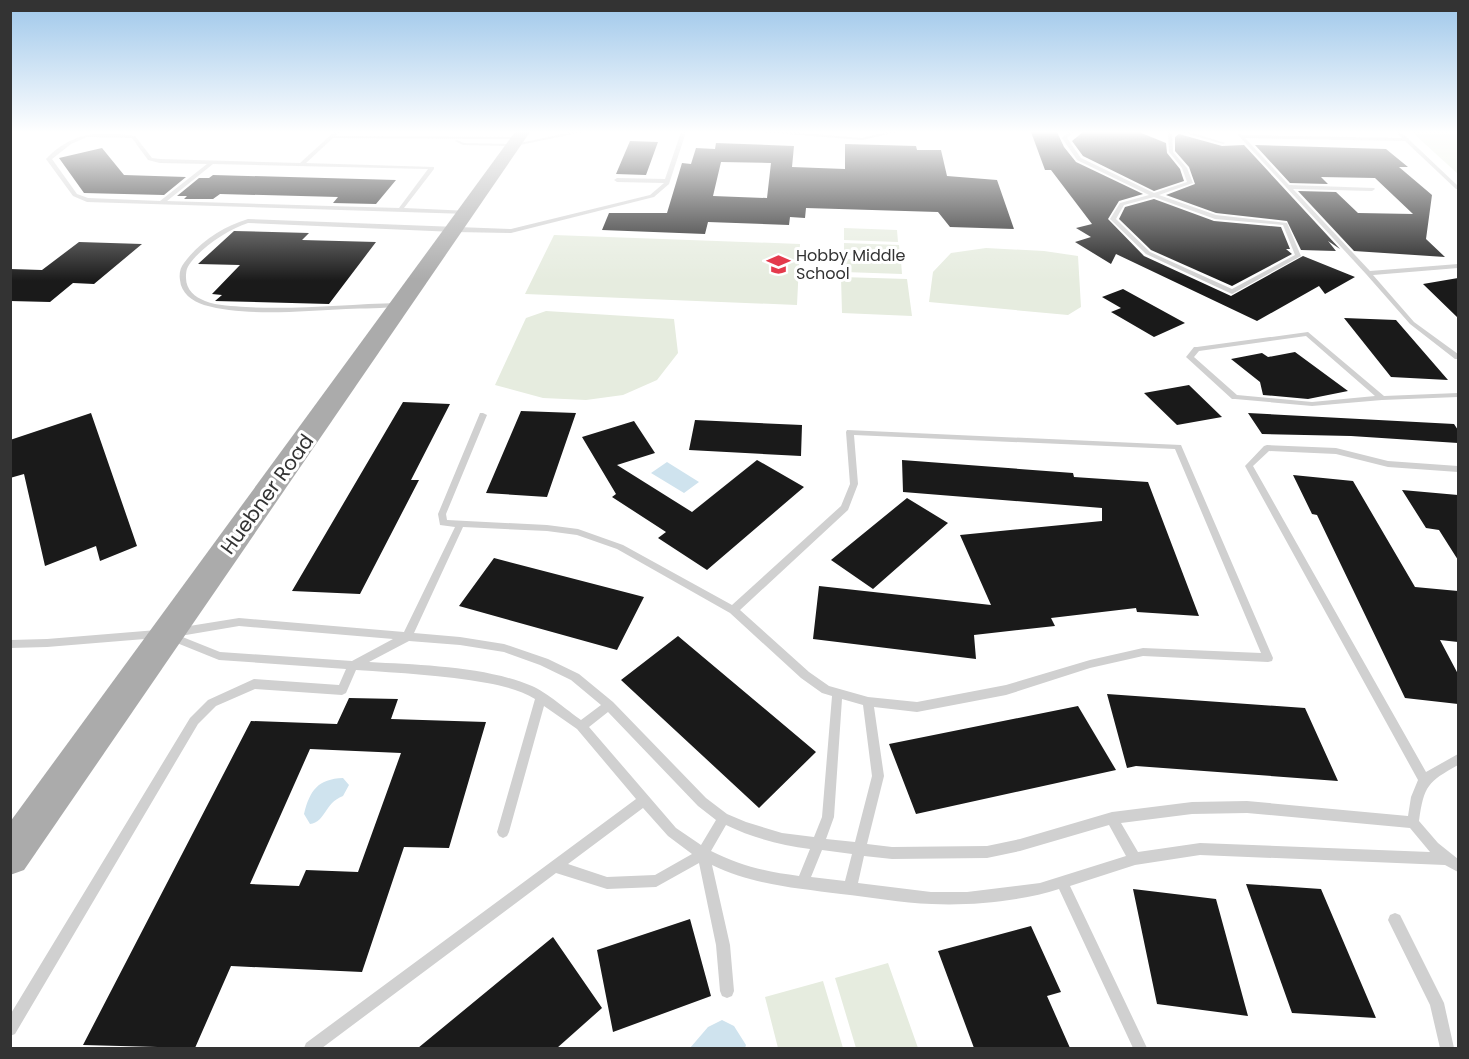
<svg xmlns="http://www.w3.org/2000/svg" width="1469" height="1059" viewBox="0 0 1469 1059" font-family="Poppins,sans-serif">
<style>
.green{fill:#e6ecdf}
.water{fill:#cfe3ee}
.building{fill:#1a1a1a;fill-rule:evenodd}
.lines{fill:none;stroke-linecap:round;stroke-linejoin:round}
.service{fill:#d0d0d0;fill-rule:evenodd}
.primary{fill:#ababab;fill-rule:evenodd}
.labels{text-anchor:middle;stroke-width:6;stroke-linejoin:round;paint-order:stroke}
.far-poi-label{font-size:16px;fill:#333;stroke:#fff;text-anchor:start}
.street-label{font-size:20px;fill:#333;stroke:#fff}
</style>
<rect width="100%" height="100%" fill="#fff"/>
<path class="green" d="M1412 132H1458V174Z
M844 228 897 230 898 242 844 240Z
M554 235 800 244 797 305 525 294Z
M844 243 899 245 900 257 844 255Z
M986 248 1044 251 1078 256 1081 307 1068 315 929 302 933 272 951 253Z
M844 259 901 261 902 274 845 272Z
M841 277 907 279 912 316 842 313Z
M546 311 674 319 678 353 657 380 623 395 586 400 543 398 495 385 526 318Z
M888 963 918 1048H856L835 978Z
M823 981 843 1048H778L765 997Z"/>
<path class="water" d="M667 462 699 482 684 493 651 473Z
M343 778 349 785 343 796C324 803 326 822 310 824L304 814C310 790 318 779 343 778Z
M722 1020 734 1026 746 1045 745 1048H690L708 1027Z"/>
<path class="building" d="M1031 132H1057L1064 147 1076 162 1143 194 1119 201 1108 219 1144 256 1231 296 1303 256 1355 277 1325 294 1319 286 1257 321 1116 254 1111 264 1075 242 1091 237 1076 228 1092 224 1051 170H1045Z
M1083 132H1139L1166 143 1167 153 1180 169 1184 181 1154 191 1083 156 1072 141Z
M1179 134 1222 146 1244 145 1340 249 1328 241 1336 251 1301 250 1287 221 1216 213 1166 195 1195 184 1189 167 1175 151V137Z
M630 141 658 142 646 175 616 174Z
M716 143 794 146 792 167 845 169V144L916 146 917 150H941L947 176 997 180 1014 229 950 227 938 212 806 208 805 218 790 217 789 225 708 222 705 234 602 230 609 213H667L682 163 691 164 696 148 715 149ZM721 162 771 163 767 198 713 196Z
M1255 145 1386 149 1408 167H1399L1432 195 1426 239 1445 257 1354 251 1298 191 1336 192 1358 213 1413 214 1375 178 1321 177 1328 184 1290 183Z
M102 148 124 175 186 177 164 195 84 193 59 158Z
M213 175 396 180 376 204 333 203 338 197 220 194 213 199H184L187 196H177L199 178H209Z
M1154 199 1214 221 1281 227 1290 249H1286L1292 254 1232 286 1151 250 1119 219 1125 207Z
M234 231 309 233 302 240 376 242 329 304 215 301 222 295 212 294 240 265 198 264Z
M79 242 142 244 94 284 73 283 50 302 10 301V269L42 270Z
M1458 278V318L1423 284Z
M1123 289 1185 323 1154 337 1111 312 1121 308 1102 297Z
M1344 318 1396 320 1448 380 1391 377Z
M1295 352 1348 391 1308 399 1263 395 1260 382 1231 359 1262 353 1268 357Z
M1189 385 1222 417 1177 425 1144 393Z
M403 402 450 404 411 480H419L360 594 292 591Z
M521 411 576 413 547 497 486 493Z
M91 413 137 546 100 561 96 546 45 566 24 474 10 478V440Z
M1248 413 1454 424 1458 430V443L1351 436 1262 434Z
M695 420 802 425 801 456 689 450Z
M634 421 655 453 617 465 692 512 757 460 804 487 707 570 658 538 666 532 612 497 616 494 582 437Z
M902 460 1073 473 1074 477 1148 482 1199 616 1137 612 1136 608 1051 618 1055 626 974 635 976 659 813 639 819 586 991 605 960 535 1102 521V508L903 492Z
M1293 475 1353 481 1415 587 1458 591V642L1440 640 1458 674V704L1405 698 1317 515 1312 514Z
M1402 490 1458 495V560L1439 530 1426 528Z
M907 498 948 523 873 589 831 560Z
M494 558 644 597 617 650 459 606Z
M678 636 816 752 759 808 621 680Z
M1107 694 1305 708 1338 781 1136 766 1127 768Z
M349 698 398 699 391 719 486 722 449 848 404 847 362 972 231 966 195 1048 83 1045 251 721 337 724ZM310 749 401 753 358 872 306 870 299 886 250 884Z
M1078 706 1116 770 916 814 889 744Z
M1246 884 1321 889 1376 1018 1292 1013Z
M1133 889 1216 899 1248 1016 1157 1004Z
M690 919 711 996 613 1032 597 950Z
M1031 926 1061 992 1047 996 1070 1048H974L938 951Z
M553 937 602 1008 557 1048H418Z"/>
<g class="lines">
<path class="service" d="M334 132H339L336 136 519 137 521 138 519 139 333 138 306 163 434 167V169L404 208 470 211V213L468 214 87 202 73 196 46 159C73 131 99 131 135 136L152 158 160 159 300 163ZM87 137 132 138 148 160 160 163 207 164 160 201 88 198 77 194 52 159 71 144ZM213 164 428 169 399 208 167 201Z
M572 132H583L515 146 463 145 455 141 457 140 464 143 515 144Z
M681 132H686L669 184 654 197 511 233 455 232 248 223C229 229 200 248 189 265 186 269 186 274 186 278 186 290 195 297 205 301 218 306 233 306 246 307 297 310 348 304 399 303L402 305 401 306C383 309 364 308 346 309 302 311 246 317 204 305 192 301 181 293 180 280 179 274 180 268 184 263 199 242 224 226 248 219L511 229 650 195 664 183 617 182 614 180 617 178 665 179Z
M762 132H789L862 138 886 132H897L862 140Z
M1068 132H1074L1067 138 1081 158 1154 193 1187 182 1182 168 1169 152 1168 132H1172L1173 152 1187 168 1193 183 1159 195 1216 215 1287 223 1301 256 1232 294 1146 254 1110 219 1120 203 1149 195 1077 160 1062 138ZM1154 197 1215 219 1283 225 1295 255 1232 289 1150 252 1116 219 1124 205Z
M1181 132H1190L1225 143 1223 144Z
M1396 132H1401L1458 186V189H1456L1405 141 1245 138 1289 185 1374 188 1375 189 1372 191 1293 189 1370 271 1458 264V268L1373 275 1414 322 1458 354V359H1455L1410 324 1366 274 1237 134 1239 133 1242 135 1402 138Z
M1308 332 1384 396 1458 393V397L1382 400 1312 406 1235 399H1232L1186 357 1194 347H1197ZM1306 336 1375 396 1312 402 1237 395 1194 357 1199 351Z
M480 413H483L487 415 446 514 447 520 547 525 578 529 623 545 732 605 841 506 850 484 846 432 847 430 1181 445 1273 658 1272 661 1268 662 1143 656 1090 668 1006 695 917 712 874 707 884 776 867 844 892 847 987 846 1020 839 1112 812 1192 802 1247 801 1408 816 1411 797 1418 780 1245 466 1264 446 1267 445 1336 448 1388 461 1458 466V472L1388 467 1336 454 1269 451 1253 466 1426 772 1458 754V765C1428 782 1424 785 1419 821L1438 843 1458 859V872L1445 865 1200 855 1135 865 1070 886 1147 1048H1133L1059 889C1023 901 970 906 932 904 901 903 871 897 841 894 795 888 754 885 712 865L730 945 734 991 732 996 727 998 722 996 720 991 716 945 699 863 656 887 607 889 556 873 322 1048H304L306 1043 636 799 577 729 544 706 509 832 507 836 503 838 499 836 497 832 535 699C521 690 503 686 487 683 443 675 400 673 356 670L346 693 342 695 255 689 216 706 198 724 15 1034 10 1036V1015L190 718 208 700 254 679 339 685 346 669 219 660 167 639 166 636 167 633 172 632 173 629 177 628 239 618 404 632 455 527 440 525 438 514ZM854 435 1175 449 1261 653 1143 648 1090 660 1006 685 917 702 868 697 829 686 809 672 740 610 848 510 858 484ZM463 527 547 531 577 535 617 549 730 613 801 678 822 693 832 696 822 817 814 837 782 833 746 822 727 814 706 798 613 702 579 674 548 659 504 644 460 637 414 633ZM239 626 393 639 352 661 220 652 180 636ZM409 641 460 645 504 652 540 665 571 680 601 705 581 720C567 710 546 692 532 686 484 666 420 665 369 662ZM842 699 863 705 872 776 855 842 826 839 834 817ZM608 712 698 806 716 820 701 845 676 828 589 727ZM643 808 668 836 692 854 655 875 607 877 568 864ZM1247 813 1410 828 1430 852 1200 843 1138 852 1121 823 1192 814ZM726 825C753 838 780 845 810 849L799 876C767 872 741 866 711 851ZM1109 825 1126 856 1040 883 967 892H931L858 883 864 856 892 859 987 858 1020 851ZM822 850 852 854 845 881 811 877Z
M157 630 161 631 162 634 161 637 157 638 47 647 10 648V640L47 639Z
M1395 913 1400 915 1444 1003 1454 1048H1440L1430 1005 1388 920 1390 915Z"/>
<path class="primary" d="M515 132H530L24 870 10 875V822Z"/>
</g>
<linearGradient id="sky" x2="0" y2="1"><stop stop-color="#9ec7ea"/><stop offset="0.47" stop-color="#fff"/><stop offset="1" stop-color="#fff" stop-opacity="0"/></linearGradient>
<rect width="1469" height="281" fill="url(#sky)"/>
<defs>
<symbol id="school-bare" viewBox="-9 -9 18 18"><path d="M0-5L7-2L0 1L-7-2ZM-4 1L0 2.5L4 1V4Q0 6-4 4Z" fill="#e43a4c" stroke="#fff" stroke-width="2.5" paint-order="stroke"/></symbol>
</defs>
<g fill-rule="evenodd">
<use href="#school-bare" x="762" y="248" width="33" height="33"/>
</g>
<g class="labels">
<g class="far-poi-label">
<text x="796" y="261">Hobby Middle<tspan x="796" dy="18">School</tspan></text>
</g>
<g class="street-label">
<text transform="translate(267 494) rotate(-54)" y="7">Huebner Road</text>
</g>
</g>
<rect width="1469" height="1059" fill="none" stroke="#333333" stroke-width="24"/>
</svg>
